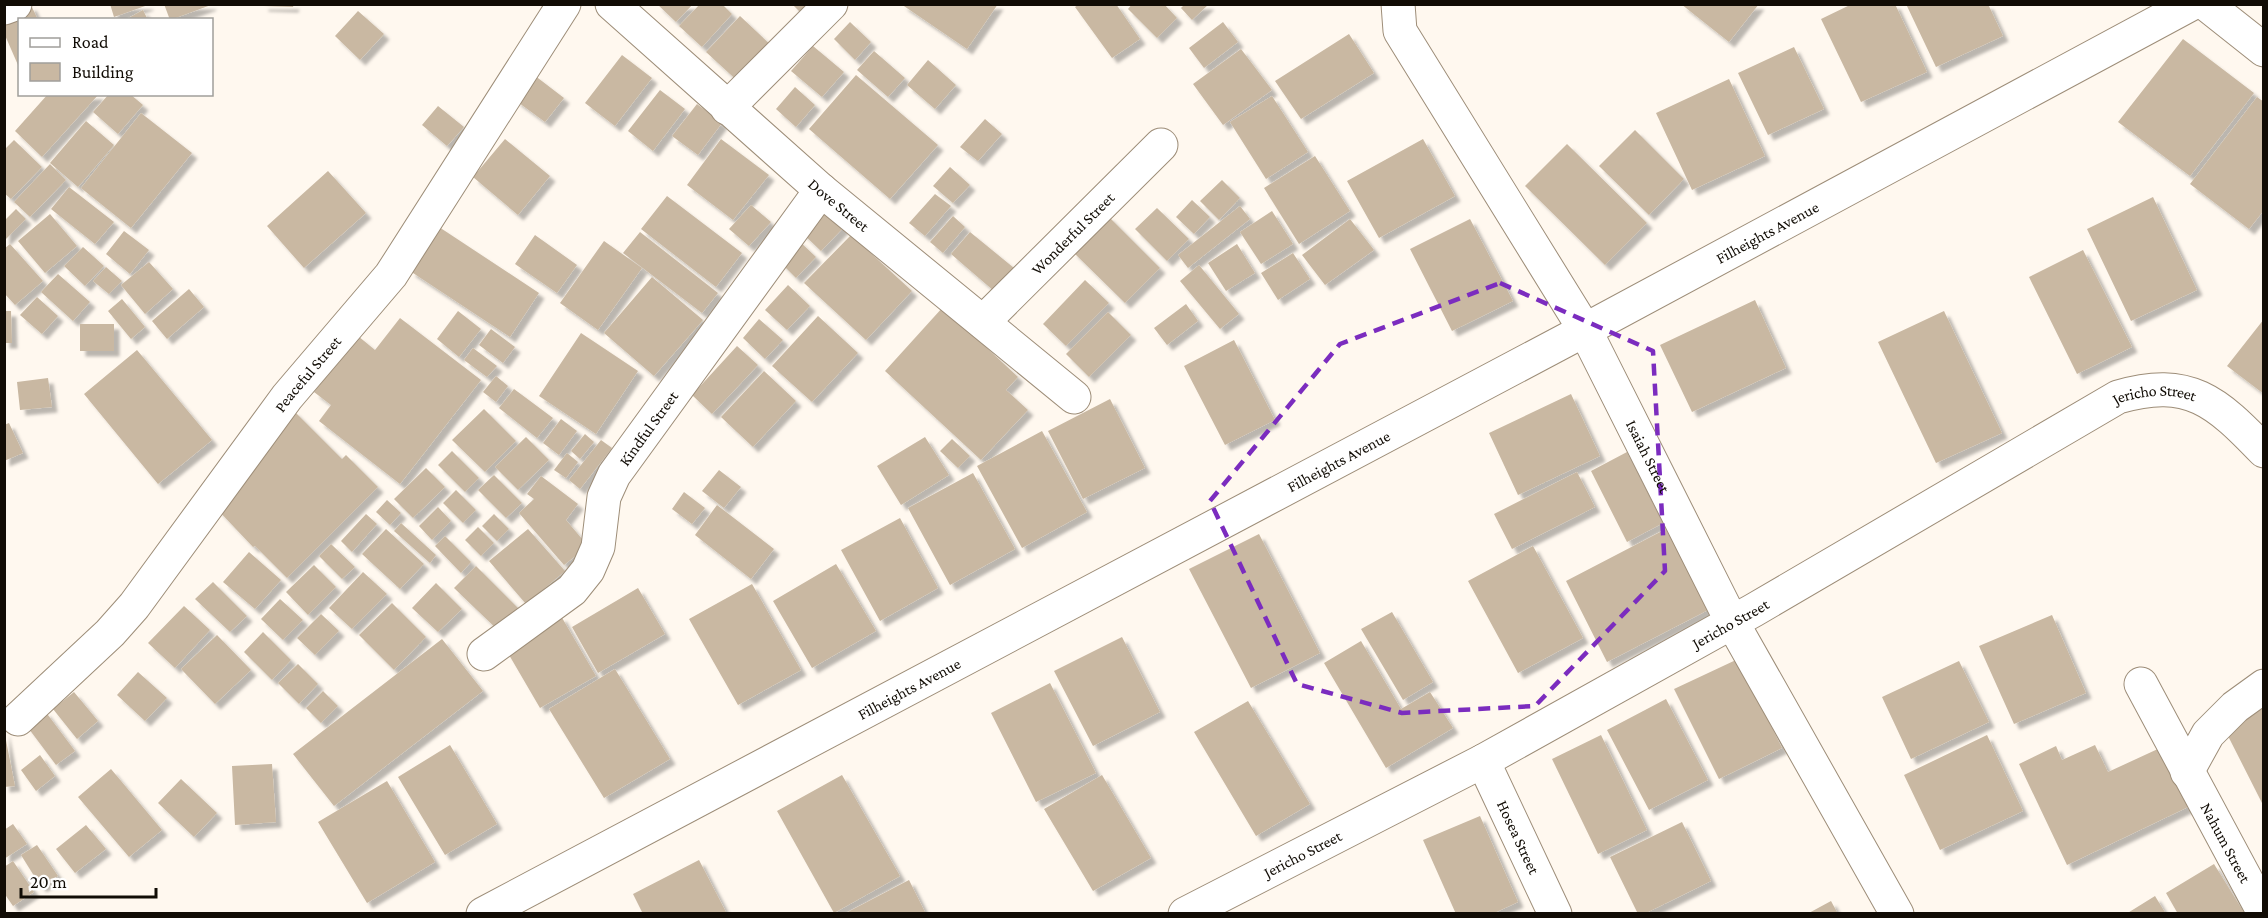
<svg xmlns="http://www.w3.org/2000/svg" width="2268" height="918" viewBox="0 0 2268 918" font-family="'Crimson Pro',serif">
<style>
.building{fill:#c9b8a2;filter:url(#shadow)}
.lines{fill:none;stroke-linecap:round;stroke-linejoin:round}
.minor-casing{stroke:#9d8d78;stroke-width:35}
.minor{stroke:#fff;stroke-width:33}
.marked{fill:none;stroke:#7b2cbf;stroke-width:4.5;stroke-dasharray:12 8;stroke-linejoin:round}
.labels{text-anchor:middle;stroke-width:6;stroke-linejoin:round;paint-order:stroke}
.street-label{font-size:16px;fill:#110c05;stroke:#fff}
</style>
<defs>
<filter id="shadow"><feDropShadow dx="5.5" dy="5.5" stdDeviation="1.5" flood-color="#0004"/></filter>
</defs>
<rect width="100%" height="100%" fill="#fff8ef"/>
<path class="building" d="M110 4H148V5L114 17Z
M164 4H211V5L170 20Z
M263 4H294L293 7 263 6Z
M657 4H693L676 22Z
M700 4H722L732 14 702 47 679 26Z
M792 4H816L804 16Z
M901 4H998L967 49Z
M1079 4H1116L1140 39 1112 58 1075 7Z
M1132 4H1164L1177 18 1157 38 1128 9Z
M1185 4H1209L1192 20 1181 8Z
M1681 4H1759L1729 42Z
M1852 4H1895L1927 72 1861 102 1821 19Z
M1906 4H1988L2003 36 1936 67Z
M31 5 38 20H20V64L18 65 4 33V17Z
M143 10 148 20H125Z
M358 11 384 34 360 60 335 36Z
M740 16 775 49 742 85 706 52Z
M850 22 871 42 855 60 834 39Z
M1223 22 1238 42 1204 68 1189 48Z
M1349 34 1374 73 1301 119 1275 81Z
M2183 39 2254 93 2190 176 2118 122Z
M813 46 844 72 822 97 791 71Z
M1794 47 1824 109 1768 135 1738 73Z
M1241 49 1272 90 1223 125 1193 84Z
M874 51 905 78 888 97 857 70Z
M622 55 652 78 615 126 585 103Z
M928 60 956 85 935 109 907 85Z
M534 75 564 98 545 122 515 100Z
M856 75 938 145 890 199 809 129Z
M1729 79 1765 156 1692 190 1656 113Z
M795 87 815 105 796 127 776 109Z
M660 90 685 109 653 151 628 131Z
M48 94H99L42 157 15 131Z
M109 94H130L143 105 118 134 93 112Z
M1272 96 1308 152 1266 179 1230 122Z
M2257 97 2264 102V210L2249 229 2190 184Z
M697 104 722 123 698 155 672 136Z
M438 106 464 127 447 146 422 125Z
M141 113 192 153 131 228 81 188Z
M985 119 1002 134 978 161 960 147Z
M86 121 114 145 78 187 50 163Z
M1635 130 1684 179 1649 215 1599 166Z
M505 139 550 176 518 215 473 177Z
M721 139 769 175 733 220 687 185Z
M1423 139 1455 196 1379 238 1347 181Z
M14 140 42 167 11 199 4 193V150Z
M1567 144 1647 223 1605 265 1525 186Z
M1315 156 1350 211 1299 244 1264 188Z
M50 164 66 180 30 217 14 202Z
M950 167 970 185 953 203 933 186Z
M328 171 366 213 304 268 267 226Z
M1222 180 1240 198 1219 220 1200 201Z
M69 187 114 222 95 244 51 209Z
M935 194 951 206 925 236 909 223Z
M667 196 742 253 716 287 641 229Z
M2153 197 2197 290 2131 321 2087 229Z
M1192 200 1210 217 1194 234 1176 217Z
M751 205 771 222 749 246 729 229Z
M821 206 844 227 821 251 799 230Z
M1240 206 1250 219 1188 268 1178 255Z
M1157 208 1189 239 1167 261 1135 229Z
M16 209 26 219 4 241V221Z
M1272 211 1293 244 1261 264 1240 232Z
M50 214 77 246 45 273 18 241Z
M1107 215 1160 268 1125 303 1072 251Z
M953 216 965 227 943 253 930 242Z
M1350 219 1374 250 1325 285 1302 255Z
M1470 219 1513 301 1452 331 1410 249Z
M439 227 539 293 510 337 410 271Z
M124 231 149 250 130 274 106 254Z
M640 232 718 293 702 313 623 253Z
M970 232 1014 268 994 291 951 254Z
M535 235 577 265 557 293 515 264Z
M851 235 912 291 866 340 804 283Z
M797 239 816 257 796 278 778 260Z
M604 241 642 268 598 330 560 303Z
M10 244 43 281 15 305 4 293V249Z
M1237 244 1255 273 1226 291 1208 263Z
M83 247 104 266 85 286 64 266Z
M2083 250 2132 347 2077 374 2029 277Z
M1293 253 1310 279 1278 300 1261 273Z
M149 262 173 289 145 314 121 285Z
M1199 265 1239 314 1220 329 1180 281Z
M106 267 122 281 109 294 93 281Z
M58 274 90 302 73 321 41 292Z
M652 277 703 320 654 376 604 333Z
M1085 280 1109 303 1066 346 1043 324Z
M788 285 810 306 787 330 765 310Z
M189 289 204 307 167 339 152 321Z
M37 297 58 316 42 334 20 315Z
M122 299 145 327 131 339 108 311Z
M1755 300 1786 368 1692 412 1660 345Z
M1186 304 1198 321 1167 345 1154 328Z
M943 307 1018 377 1006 390 1028 410 981 460 885 371Z
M4 311H11L12 343H4Z
M458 311 481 329 459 357 437 339Z
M1944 311 2002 433 1936 463 1878 342Z
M1108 312 1131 335 1089 377 1066 354Z
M818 316 858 353 812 402 772 366Z
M400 318 481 380 400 484 319 421 331 405 314 392 358 336 375 350Z
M759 319 783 340 765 359 743 338Z
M2264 319V394L2227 366Z
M80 324H114V351H80Z
M491 329 515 347 503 363 479 345Z
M581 333 638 371 596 434 539 396Z
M1234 340 1275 420 1225 445 1184 366Z
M737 346 758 365 712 414 692 395Z
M473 348 497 366 487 377 464 360Z
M137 350 212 440 158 484 84 394Z
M764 371 796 401 753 447 721 417Z
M496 376 508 386 496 402 483 392Z
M48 378 52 407 20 410 17 382Z
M514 389 553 418 537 438 499 408Z
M1571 394 1600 456 1518 495 1489 433Z
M1110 399 1145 468 1083 499 1048 431Z
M484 409 516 441 485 472 452 440Z
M293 410 342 459 346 455 378 487 287 578 255 546 253 547 216 508Z
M561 419 577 431 559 455 543 443Z
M9 423 23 453 4 461V425Z
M1042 431 1087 512 1022 548 977 466Z
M585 434 594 442 580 459 571 451Z
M526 437 549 460 518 490 495 467Z
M925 437 949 475 901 505 877 466Z
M952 439 970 456 958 468 940 451Z
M601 440 612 448 580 489 569 480Z
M452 451 479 478 465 492 438 465Z
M1627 452 1663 523 1627 542 1591 471Z
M567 453 578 462 566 478 554 470Z
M426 468 445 487 413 518 394 499Z
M719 470 741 487 724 508 702 491Z
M1577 472 1595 507 1512 549 1494 514Z
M973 473 1015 549 950 585 908 508Z
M494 475 522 503 506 518 478 490Z
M541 476 578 504 566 520 588 546 564 565 519 513 534 499 527 494Z
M456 490 476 510 463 523 443 503Z
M684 492 705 508 692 524 672 509Z
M387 500 401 513 390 525 376 512Z
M717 505 774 549 751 579 695 535Z
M438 507 451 521 432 540 419 526Z
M366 514 377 524 352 552 341 541Z
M494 514 509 529 497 541 482 526Z
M900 518 938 588 880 621 841 550Z
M401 523 436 555 430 563 394 531Z
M478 527 494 543 481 556 465 540Z
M386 529 424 564 400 589 362 554Z
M528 529 565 571 526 604 489 561Z
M1666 529 1708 610 1607 662 1566 581Z
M1259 534 1320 653 1251 688 1189 569Z
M445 536 471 562 461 573 435 546Z
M331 544 355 567 342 579 319 556Z
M1533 546 1583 638 1518 673 1468 581Z
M249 552 281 580 255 609 223 582Z
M836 564 876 631 812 668 773 601Z
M314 565 336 587 308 615 286 592Z
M476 566 522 612 501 633 454 588Z
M363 572 387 594 352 629 329 608Z
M213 582 247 616 230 632 195 599Z
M436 583 462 609 438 632 412 608Z
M752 584 801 670 738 705 689 619Z
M638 588 665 634 598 673 572 627Z
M280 599 303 620 283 640 261 619Z
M392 603 426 637 394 670 359 635Z
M184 606 210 630 175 668 148 643Z
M1392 612 1433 682 1403 700 1361 629Z
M321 614 339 631 315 655 297 638Z
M2052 615 2086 693 2014 724 1979 646Z
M561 616 596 676 540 708 505 648Z
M263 632 291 660 272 680 244 652Z
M217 635 251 670 215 704 181 669Z
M1122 637 1160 712 1093 746 1054 671Z
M442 639 483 691 334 806 293 754Z
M1361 641 1401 709 1430 692 1453 728 1386 768 1324 663Z
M1738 659 1782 748 1719 779 1674 689Z
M1959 661 1989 722 1911 759 1882 697Z
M298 664 318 684 299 704 278 683Z
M615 669 670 759 604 798 549 709Z
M138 672 167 698 145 721 117 695Z
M1050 683 1096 773 1036 802 991 713Z
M323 691 338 706 321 723 306 708Z
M74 692 98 721 77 739 53 709Z
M2264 696V802L2262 803 2225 730Z
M1666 699 1708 780 1649 810 1607 730Z
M1248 701 1310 804 1256 836 1194 732Z
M45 711 75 751 56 765 26 725Z
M4 730 15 786 4 787Z
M1601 735 1647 830 1598 854 1552 759Z
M1987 735 2023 811 1940 850 1904 775Z
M450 745 497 824 445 855 398 777Z
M2095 745 2108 772 2160 748 2188 807 2067 865 2019 764 2056 746 2062 760Z
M40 755 55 776 36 791 21 770Z
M272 764 276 822 235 825 232 766Z
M111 769 162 830 129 857 78 797Z
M842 775 900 876 834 913 777 811Z
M1102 775 1151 858 1093 891 1044 809Z
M181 779 217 813 194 837 158 803Z
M387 781 435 862 367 903 318 822Z
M1480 816 1518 902 1492 914H1456L1423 840Z
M1682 822 1711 881 1644 914H1638L1610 857Z
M13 824 27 844 4 859V830Z
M86 825 106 849 75 873 56 849Z
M37 845 58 876 41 887 21 855Z
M699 860 727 914H643L633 894Z
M13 861 34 892 13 906 4 893V867Z
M2214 864 2245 914H2178L2166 893Z
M909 880 926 914H844Z
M2155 896 2166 914H2126Z
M1831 901 1838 914H1807Z"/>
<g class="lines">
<defs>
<g id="minor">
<path id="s1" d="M612 4 821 190 1074 397"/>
<path id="s2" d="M1398 4 1400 31 1585 330 1732 622 1897 914"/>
<path d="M2206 4 2264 50"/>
<path d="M4 8 15 4"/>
<path d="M727 108 831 4"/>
<path id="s3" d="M983 322 1161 145"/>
<path id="s4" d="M484 654 572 590 588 570 598 547 604 497 614 475 821 190"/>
<path id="s5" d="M2141 684 2264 913"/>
<path id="s6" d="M18 719 110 633 134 606 287 397 391 275 564 4"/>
<path id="s7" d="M1483 761 1555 914"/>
<path d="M2187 772 2208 734 2235 707 2264 686"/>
<path id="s8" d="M483 914 1585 330 2191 4"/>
<path id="s9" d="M1185 914 1483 761 1754 610 2118 397C2189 376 2217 402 2264 451"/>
</g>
</defs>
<use href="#minor" class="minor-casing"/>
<use href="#minor" class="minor"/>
</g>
<path class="marked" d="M1500 283 1653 351 1665 571 1535 706 1402 713 1297 684 1210 501 1340 344Z"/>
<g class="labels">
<g class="street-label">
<text dy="6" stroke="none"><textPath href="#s1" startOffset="303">Dove Street</textPath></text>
<text dy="6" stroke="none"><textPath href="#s8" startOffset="1454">Filheights Avenue</textPath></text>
<text dy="6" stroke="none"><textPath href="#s3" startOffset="126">Wonderful Street</textPath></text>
<text dy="6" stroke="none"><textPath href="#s6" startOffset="452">Peaceful Street</textPath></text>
<text dy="6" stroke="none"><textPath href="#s9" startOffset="1104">Jericho Street</textPath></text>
<text dy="6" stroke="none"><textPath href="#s4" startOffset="292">Kindful Street</textPath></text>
<text dy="6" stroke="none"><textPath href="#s2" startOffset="520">Isaiah Street</textPath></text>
<text dy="6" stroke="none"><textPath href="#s8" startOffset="968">Filheights Avenue</textPath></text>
<text dy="6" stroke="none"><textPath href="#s9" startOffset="618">Jericho Street</textPath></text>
<text dy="6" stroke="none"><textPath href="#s8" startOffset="482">Filheights Avenue</textPath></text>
<text dy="6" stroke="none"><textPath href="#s7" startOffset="84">Hosea Street</textPath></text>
<text dy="6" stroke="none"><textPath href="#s5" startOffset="180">Nahum Street</textPath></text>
<text dy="6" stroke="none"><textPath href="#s9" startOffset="132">Jericho Street</textPath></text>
</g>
</g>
<rect width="2268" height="918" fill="none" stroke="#110c05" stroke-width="12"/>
<rect x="18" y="18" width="195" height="78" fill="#ffffff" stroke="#a09e9b" stroke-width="1.5"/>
<rect x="30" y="38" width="30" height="9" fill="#ffffff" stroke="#a09e9b" stroke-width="1.5"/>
<text x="72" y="48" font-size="18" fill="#110c05">Road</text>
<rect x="30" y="63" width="30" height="18" fill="#c9b8a2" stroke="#a09e9b" stroke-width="1.5"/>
<text x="72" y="78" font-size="18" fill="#110c05">Building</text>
<path d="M21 888v9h135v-9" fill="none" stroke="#110c05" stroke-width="3"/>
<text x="30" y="888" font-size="18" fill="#110c05" stroke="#ffffff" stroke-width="4.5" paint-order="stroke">20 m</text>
</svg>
